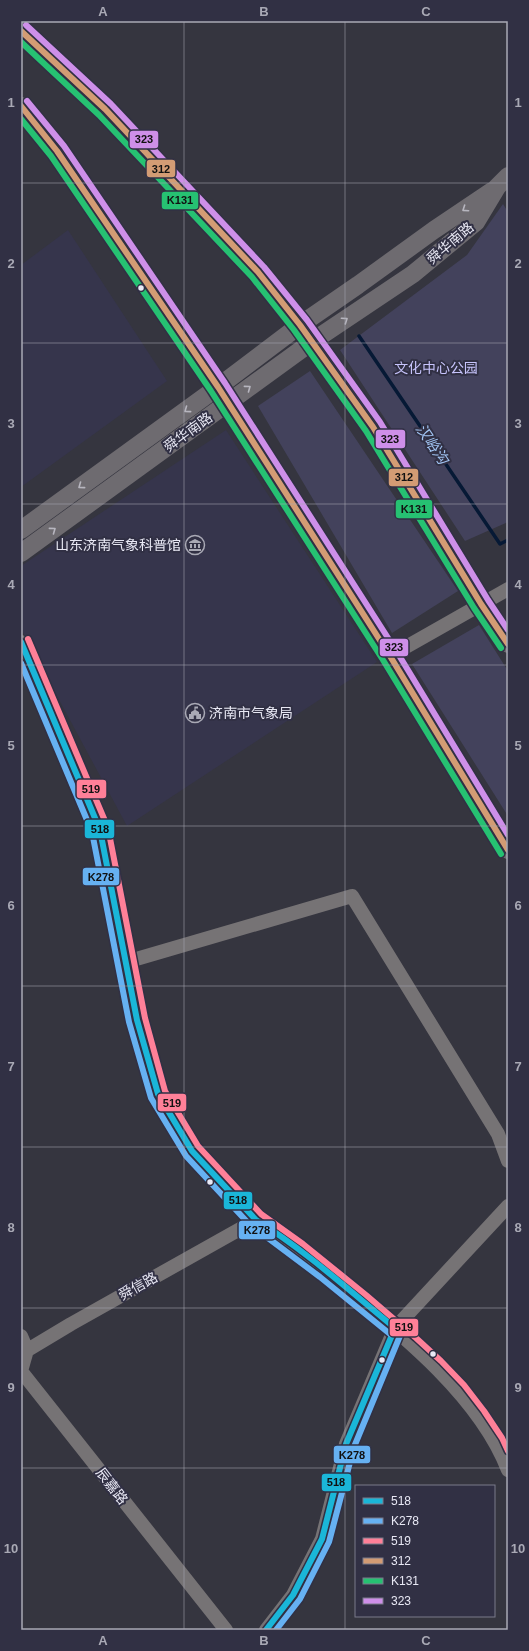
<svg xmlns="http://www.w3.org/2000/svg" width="529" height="1651" viewBox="0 0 529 1651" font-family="Arial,'Noto Sans SC',sans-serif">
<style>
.built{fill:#36354c}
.green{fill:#43425c}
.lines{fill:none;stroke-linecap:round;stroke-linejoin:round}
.stream{stroke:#061935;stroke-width:3.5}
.minor{stroke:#767375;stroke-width:14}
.major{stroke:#6e6b70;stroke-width:18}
.bus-1-casing{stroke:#313044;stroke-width:9}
.bus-2-casing{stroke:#313044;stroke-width:9}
.bus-3-casing{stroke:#313044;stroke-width:9}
.bus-4-casing{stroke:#313044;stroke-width:9}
.bus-5-casing{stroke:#313044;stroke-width:9}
.bus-6-casing{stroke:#313044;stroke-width:9}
.bus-1{stroke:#1ab6d8;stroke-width:6}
.bus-2{stroke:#66b1f2;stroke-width:6}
.bus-3{stroke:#ff8098;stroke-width:6}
.bus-4{stroke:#d39c74;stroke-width:6}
.bus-5{stroke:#26c172;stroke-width:6}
.bus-6{stroke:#ce8fe9;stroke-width:6}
.oneway{stroke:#b7b6bf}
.grid{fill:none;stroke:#a9a9b5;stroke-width:1;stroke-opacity:0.55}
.bus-dot{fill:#e8e8f4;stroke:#313044;stroke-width:1.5}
.labels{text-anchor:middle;stroke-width:4;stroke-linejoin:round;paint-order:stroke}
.street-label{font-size:14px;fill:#e8e8f4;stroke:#313044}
.park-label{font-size:14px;fill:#c7c4fc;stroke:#313044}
.poi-label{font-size:14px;fill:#e8e8f4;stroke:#313044;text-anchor:end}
.water-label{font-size:15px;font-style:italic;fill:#a3c6f5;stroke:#313044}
.line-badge{stroke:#313044;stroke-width:1.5}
.pale-badge-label{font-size:11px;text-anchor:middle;font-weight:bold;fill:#111}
.neatline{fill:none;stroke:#a9a9b5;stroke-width:1.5}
.grid-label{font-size:13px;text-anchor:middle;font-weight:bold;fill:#a9a9b5}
</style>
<rect width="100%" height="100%" fill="#35353f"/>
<path class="built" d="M68 230 167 381 21 487V265Z
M226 430 377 662 127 826 21 629V566Z"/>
<path class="green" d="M503 204 508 212V522L465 541 340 350 467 255Z
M310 371 458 591 392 633 258 406Z
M479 625 508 671V816L412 664Z"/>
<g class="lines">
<path class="stream" d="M359 336 500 544 508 540"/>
<path class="minor" d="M21 642 100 830 137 1020 158 1094 192 1151 256 1220C285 1238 312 1261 338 1282 398 1331 480 1396 508 1470
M390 656 508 589
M126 962 352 896 498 1134 508 1161
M21 1336 27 1350 21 1371 226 1630
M21 1354 71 1324 256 1220
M266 1630 293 1595 322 1539 346 1444 395 1328 508 1206"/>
<path class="major" d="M21 31 105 109 258 272 300 325 373 427 481 604 508 644
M21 106 57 151 218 387 390 656 508 850
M21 530 218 387 300 325 358 285 434 230 492 191
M21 553 313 341 413 274 476 222 497 187 508 176"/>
<defs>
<path id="bus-1" d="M21 642 100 830 137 1020 158 1094 192 1151 256 1220C305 1250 351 1292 395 1328
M266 1630 293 1595 322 1539 346 1444 395 1328"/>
<path id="bus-2" d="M21 663 92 832 129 1022 151 1098 186 1156 250 1225 264 1235 320 1277 390 1334
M276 1630 300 1599 329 1542 354 1447 402 1331"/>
<path id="bus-3" d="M28 639 108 828 145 1018 165 1091 198 1146 261 1214 303 1244 366 1295 416 1338 441 1361 464 1385 484 1411 502 1438 508 1451"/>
<path id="bus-4" d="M21 31 105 109 258 272 300 325 373 427 481 604 508 644
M21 106 57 151 218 387 390 656 508 850"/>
<path id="bus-5" d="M21 42 99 115 252 277 294 330 366 431 474 608 501 648
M21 119 51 156 211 391 383 660 501 854"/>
<path id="bus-6" d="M26 25 111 104 264 267 307 320 380 422 488 600 508 630
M27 101 64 146 225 383 397 652 508 835"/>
</defs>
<use href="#bus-1" class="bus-1-casing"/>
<use href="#bus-2" class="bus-2-casing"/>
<use href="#bus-3" class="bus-3-casing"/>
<use href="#bus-4" class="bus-4-casing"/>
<use href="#bus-5" class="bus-5-casing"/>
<use href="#bus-6" class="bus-6-casing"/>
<use href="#bus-1" class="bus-1"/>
<use href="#bus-2" class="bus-2"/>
<use href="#bus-3" class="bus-3"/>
<use href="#bus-4" class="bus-4"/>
<use href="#bus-5" class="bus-5"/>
<use href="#bus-6" class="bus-6"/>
</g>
<defs><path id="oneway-chevron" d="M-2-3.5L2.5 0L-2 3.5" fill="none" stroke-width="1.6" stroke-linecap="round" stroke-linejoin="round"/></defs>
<g class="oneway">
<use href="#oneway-chevron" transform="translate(465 209) rotate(146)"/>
<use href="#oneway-chevron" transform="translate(345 320) rotate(-34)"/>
<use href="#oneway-chevron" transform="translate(248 388) rotate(-36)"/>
<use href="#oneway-chevron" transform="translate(187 410) rotate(144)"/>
<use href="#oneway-chevron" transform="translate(81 486) rotate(144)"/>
<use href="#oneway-chevron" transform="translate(53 530) rotate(-36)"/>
</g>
<path class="grid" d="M184 21V1630M345 21V1630M21 183H508M21 343H508M21 504H508M21 665H508M21 826H508M21 986H508M21 1147H508M21 1308H508M21 1468H508"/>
<defs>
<symbol id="museum-ring" viewBox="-11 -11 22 22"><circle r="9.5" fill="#313044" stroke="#a9a9b5" stroke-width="1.5"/><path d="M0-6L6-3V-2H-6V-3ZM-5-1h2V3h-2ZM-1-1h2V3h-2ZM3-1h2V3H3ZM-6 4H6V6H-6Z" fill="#a9a9b5"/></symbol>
<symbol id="civic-ring" viewBox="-11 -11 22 22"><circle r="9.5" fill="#313044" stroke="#a9a9b5" stroke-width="1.5"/><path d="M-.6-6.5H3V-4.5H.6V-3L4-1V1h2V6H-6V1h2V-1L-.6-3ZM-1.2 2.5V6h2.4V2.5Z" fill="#a9a9b5"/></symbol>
</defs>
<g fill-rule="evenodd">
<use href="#museum-ring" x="184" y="534" width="22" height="22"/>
<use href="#civic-ring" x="184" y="702" width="22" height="22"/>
</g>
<g class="bus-dot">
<circle cx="141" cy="288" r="3.5"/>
<circle cx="210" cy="1182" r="3.5"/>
<circle cx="433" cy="1354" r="3.5"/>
<circle cx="382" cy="1360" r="3.5"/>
</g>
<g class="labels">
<g class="street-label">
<text transform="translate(450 243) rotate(-40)" y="5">舜华南路</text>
<text transform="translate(188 432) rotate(-36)" y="5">舜华南路</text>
<text transform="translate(138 1286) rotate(-29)" y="5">舜信路</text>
<text transform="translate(112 1486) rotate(52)" y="5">辰嘉路</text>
</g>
<g class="park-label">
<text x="436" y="373">文化中心公园</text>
</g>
<g class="poi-label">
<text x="181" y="550">山东济南气象科普馆</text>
<text x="209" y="718" text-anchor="start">济南市气象局</text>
</g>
<g class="water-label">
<text transform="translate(432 444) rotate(56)" y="5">汉峪沟</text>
</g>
</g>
<g class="line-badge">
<rect x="129" y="130" width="30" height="19" rx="4" fill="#ce8fe9"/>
<rect x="146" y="159" width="30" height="19" rx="4" fill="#d39c74"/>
<rect x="161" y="191" width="38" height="19" rx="4" fill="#26c172"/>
<rect x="375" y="429" width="31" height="20" rx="4" fill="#ce8fe9"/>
<rect x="388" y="468" width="31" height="19" rx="4" fill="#d39c74"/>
<rect x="395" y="499" width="38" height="20" rx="4" fill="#26c172"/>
<rect x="379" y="638" width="30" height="19" rx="4" fill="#ce8fe9"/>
<rect x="76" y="779" width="31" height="20" rx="4" fill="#ff8098"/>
<rect x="84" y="819" width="31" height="20" rx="4" fill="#1ab6d8"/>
<rect x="82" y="867" width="38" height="19" rx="4" fill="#66b1f2"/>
<rect x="157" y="1093" width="30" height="19" rx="4" fill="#ff8098"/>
<rect x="223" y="1191" width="30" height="19" rx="4" fill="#1ab6d8"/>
<rect x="238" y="1220" width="38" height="20" rx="4" fill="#66b1f2"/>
<rect x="389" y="1318" width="30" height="19" rx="4" fill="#ff8098"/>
<rect x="333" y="1445" width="38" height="19" rx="4" fill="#66b1f2"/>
<rect x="321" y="1473" width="31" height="19" rx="4" fill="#1ab6d8"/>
</g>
<g class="pale-badge-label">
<text x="144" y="143">323</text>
<text x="161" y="173">312</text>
<text x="180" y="204">K131</text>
<text x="390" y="443">323</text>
<text x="404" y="481">312</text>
<text x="414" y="513">K131</text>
<text x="394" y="651">323</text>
<text x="91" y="793">519</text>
<text x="100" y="833">518</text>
<text x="101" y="881">K278</text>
<text x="172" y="1107">519</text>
<text x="238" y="1204">518</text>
<text x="257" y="1234">K278</text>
<text x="404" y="1331">519</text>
<text x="352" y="1459">K278</text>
<text x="336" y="1486">518</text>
</g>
<rect width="529" height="1651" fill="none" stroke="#313044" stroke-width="44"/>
<rect x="355" y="1485" width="140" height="132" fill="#313044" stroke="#7a7a8a"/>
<rect x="363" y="1498" width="20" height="6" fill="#1ab6d8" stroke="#7a7a8a"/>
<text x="391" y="1505" font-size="12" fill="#e8e8f4">518</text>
<rect x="363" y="1518" width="20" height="6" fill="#66b1f2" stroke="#7a7a8a"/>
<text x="391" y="1525" font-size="12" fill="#e8e8f4">K278</text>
<rect x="363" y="1538" width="20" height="6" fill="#ff8098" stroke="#7a7a8a"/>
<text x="391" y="1545" font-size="12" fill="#e8e8f4">519</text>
<rect x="363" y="1558" width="20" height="6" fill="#d39c74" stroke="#7a7a8a"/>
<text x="391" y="1565" font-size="12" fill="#e8e8f4">312</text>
<rect x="363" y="1578" width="20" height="6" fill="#26c172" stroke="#7a7a8a"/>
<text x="391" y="1585" font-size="12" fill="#e8e8f4">K131</text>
<rect x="363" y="1598" width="20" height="6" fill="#ce8fe9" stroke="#7a7a8a"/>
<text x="391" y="1605" font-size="12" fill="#e8e8f4">323</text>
<rect x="22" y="22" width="485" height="1607" class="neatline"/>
<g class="grid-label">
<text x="103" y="16">A</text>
<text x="264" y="16">B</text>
<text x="426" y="16">C</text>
<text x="11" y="107">1</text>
<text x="518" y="107">1</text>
<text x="11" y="268">2</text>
<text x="518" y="268">2</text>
<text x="11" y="428">3</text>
<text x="518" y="428">3</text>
<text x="11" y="589">4</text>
<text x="518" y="589">4</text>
<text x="11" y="750">5</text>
<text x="518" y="750">5</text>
<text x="11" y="910">6</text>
<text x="518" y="910">6</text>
<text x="11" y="1071">7</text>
<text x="518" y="1071">7</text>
<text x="11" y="1232">8</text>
<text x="518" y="1232">8</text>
<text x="11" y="1392">9</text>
<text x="518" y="1392">9</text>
<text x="11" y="1553">10</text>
<text x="518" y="1553">10</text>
<text x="103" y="1645">A</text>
<text x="264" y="1645">B</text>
<text x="426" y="1645">C</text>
</g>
</svg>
